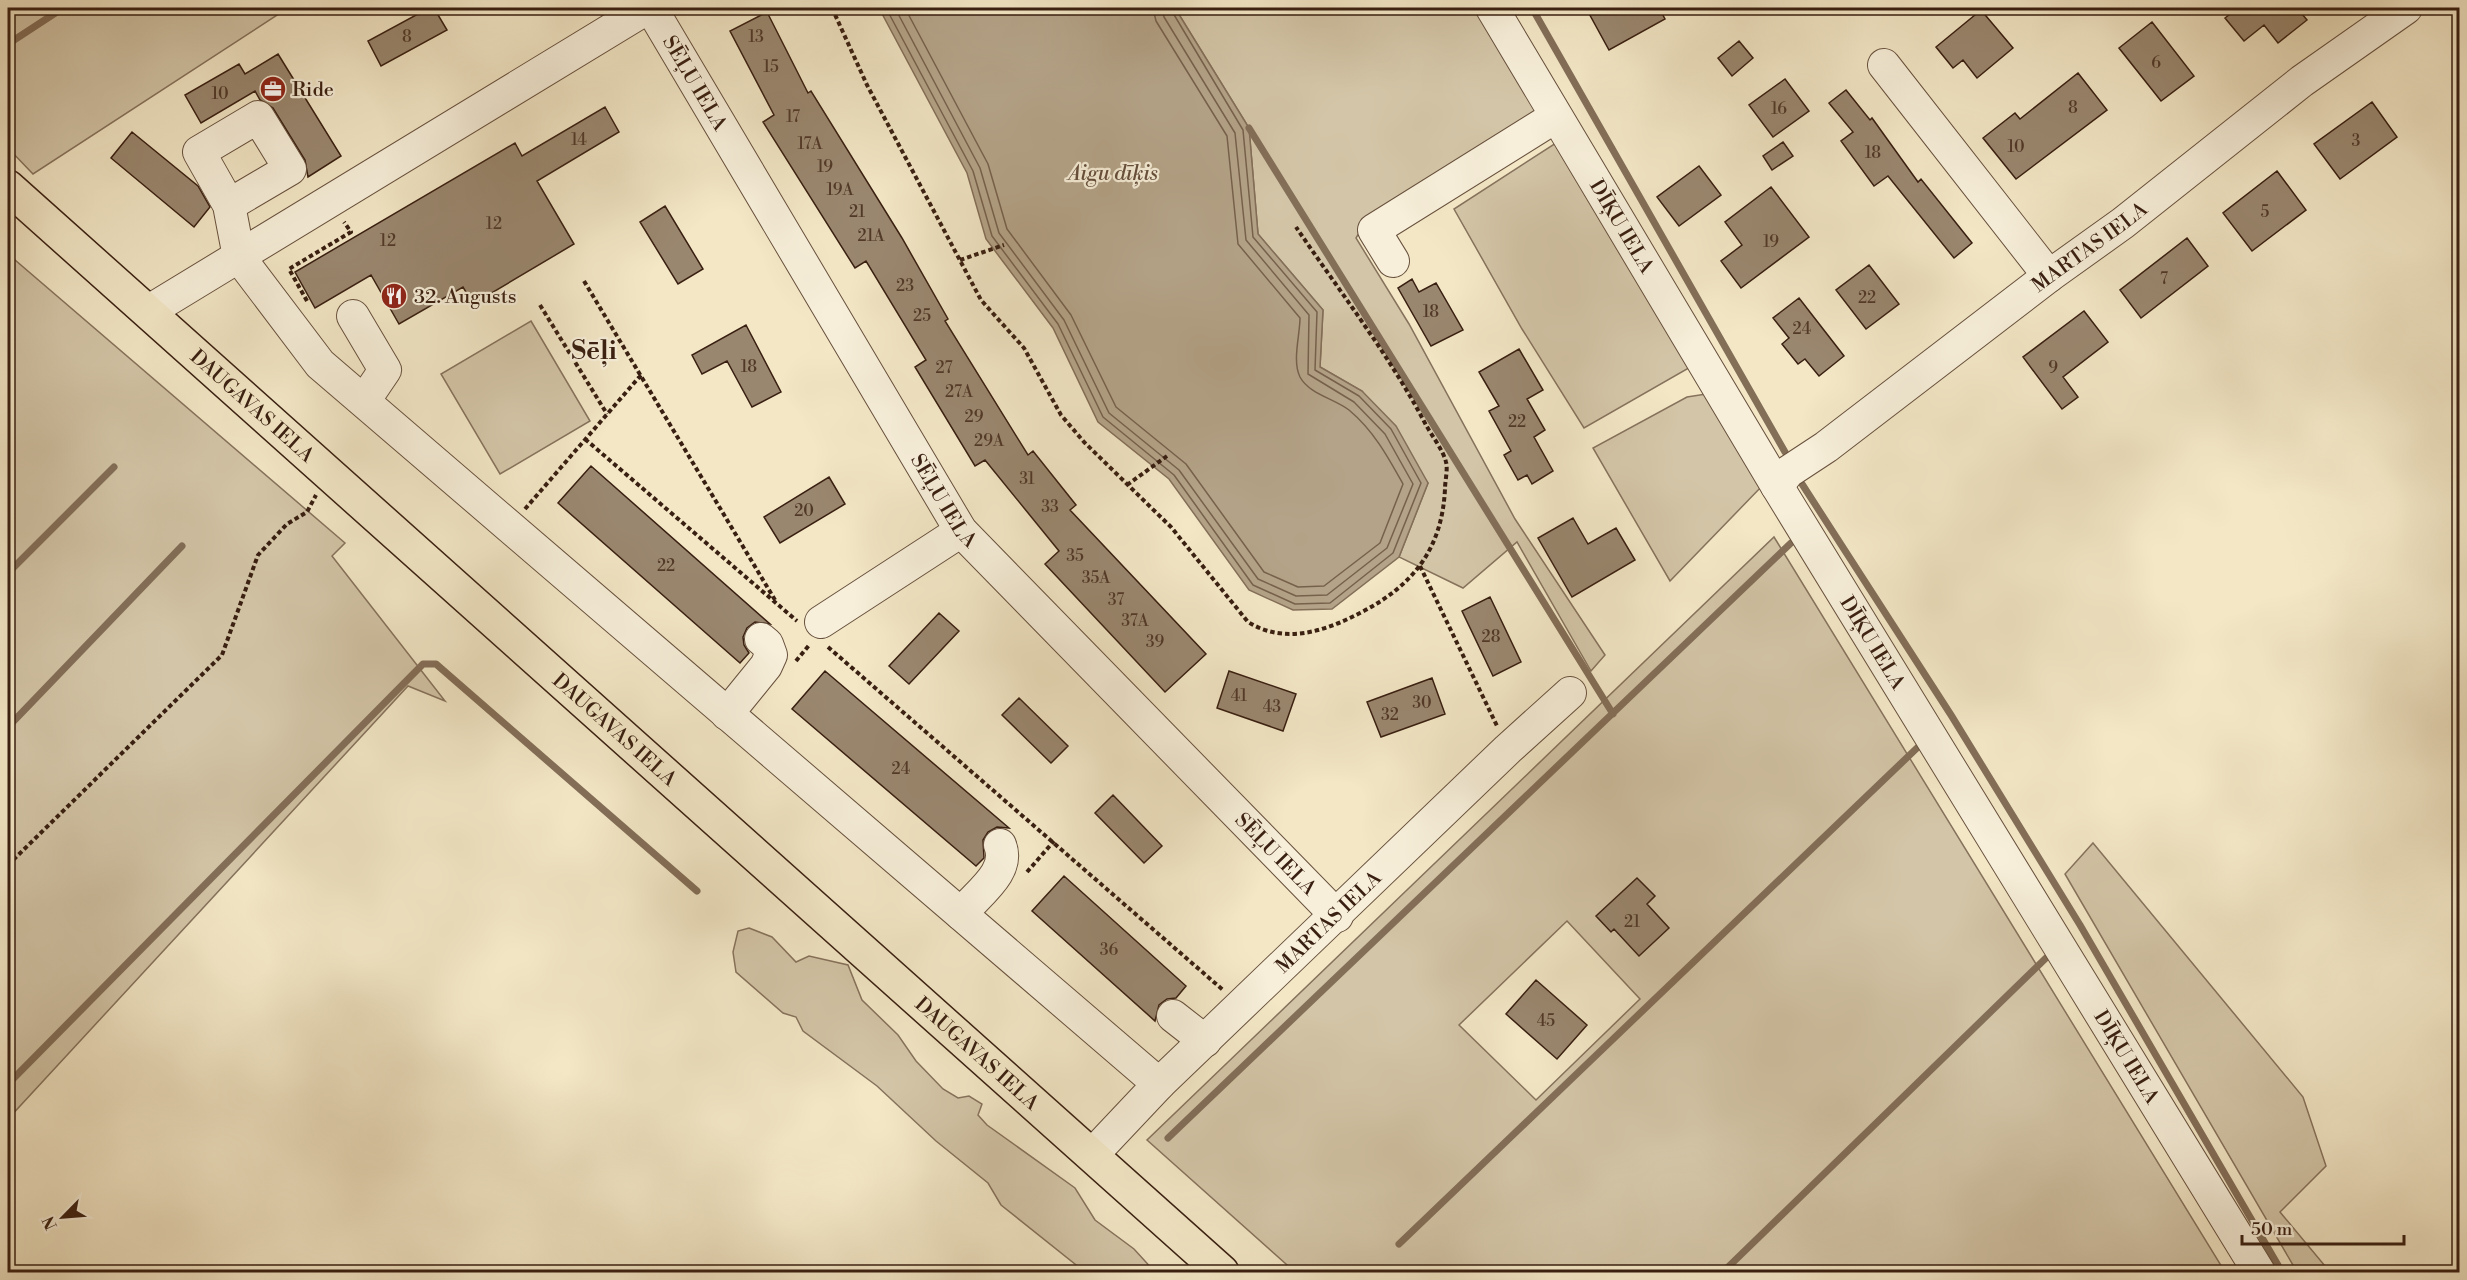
<svg xmlns="http://www.w3.org/2000/svg" width="2467" height="1280" viewBox="0 0 2467 1280" font-family="'Libre Bodoni',serif">
<style>
.green{fill:#d3c5a7;stroke:#86725c;stroke-width:1.5;fill-rule:evenodd}
.water{fill:#b4a388;stroke:#836e58;stroke-width:1.5}
.lines{fill:none;stroke-linecap:round;stroke-linejoin:round}
.shore{stroke:#76614c;stroke-width:1.5}
.stream{stroke:#836e58;stroke-width:7}
.building{fill:#9a876f;stroke:#391f11;stroke-width:1.5}
.minor-casing{stroke:#68513e;stroke-width:34}
.major-casing{stroke:#391f11;stroke-width:36}
.path{stroke:#391f11;stroke-width:4;stroke-dasharray:4.5 3;stroke-linecap:butt}
.minor{stroke:#f7efda;stroke-width:32}
.major{stroke:#f3e7c6;stroke-width:33}
.labels{text-anchor:middle;stroke-width:4.5;stroke-linejoin:round;paint-order:stroke}
.number-label{font-size:16px;fill:#513928}
.street-label{font-size:20px;fill:#391f11;stroke:#f7efda}
.poi-label{font-size:20px;fill:#391f11;stroke:#f7efda;text-anchor:start}
.water-label{font-size:21px;font-style:italic;fill:#644d3b;stroke:#f7efda}
.district-label{font-size:26px;font-weight:bold;fill:#391f11;stroke:#f7efda}
</style>
<rect width="100%" height="100%" fill="#f3e7c6"/>
<filter id="stains"><feTurbulence type="fractalNoise" baseFrequency=".00333" numOctaves="4"/><feColorMatrix values="0 0 0 0 .2 0 0 0 0 .09 0 0 0 0 .02 0 0 0 .5 -.17"/></filter>
<radialGradient id="worn" r=".72"><stop offset=".6" stop-color="#630" stop-opacity="0"/><stop offset="1" stop-color="#630" stop-opacity=".3"/></radialGradient>
<path class="green" d="M8 8H288L33 174 8 148Z
M1175 8H1482L1541 113 1366 221 1356 238 1409 324 1515 519 1605 655 1591 671 1517 542 1463 588 1399 557 1428 483 1362 391 1320 367 1323 310 1258 234 1249 128Z
M1559 141 1694 365 1584 428 1522 329 1454 209Z
M8 254 345 543 332 556 445 701 408 686 8 1119Z
M531 321 590 421 500 474 441 374Z
M1706 394 1764 484 1670 581 1593 448 1687 397Z
M1774 537 2225 1272H1295L1147 1140ZM1567 921 1640 999 1536 1100 1459 1025Z
M2093 843 2303 1097 2326 1166 2280 1212 2330 1272H2297L2065 874Z
M749 928 772 937 796 962 809 956 848 965 862 1000 898 1035 916 1061 943 1089 958 1098 969 1096 982 1104 978 1115 987 1125 1075 1188 1095 1220 1134 1249 1155 1272H1085L1001 1205 988 1183 936 1141 877 1086 803 1031 796 1017 783 1013 736 972 733 952 738 931Z"/>
<path class="water" d="M879 8H1175L1249 128 1258 234 1323 310 1320 367 1362 391 1396 426 1428 483 1399 557 1332 609 1293 610 1249 590 1169 479 1098 422 1053 328 986 239 967 173Z"/>
<g class="lines">
<path class="shore" d="M886 8 973 171 992 236 1058 324 1103 417 1174 475 1253 585 1295 604 1330 603 1393 553 1421 483 1391 429 1359 396 1315 370 1317 312 1253 237 1243 130 1170 8
M895 8 980 168 999 233 1064 320 1109 413 1179 470 1258 579 1296 596 1327 595 1387 548 1413 484 1385 434 1354 402 1308 374 1309 315 1246 240 1235 133 1164 17 1162 8
M905 8 988 164 1007 229 1071 315 1116 407 1186 464 1264 572 1298 587 1324 586 1380 543 1403 484C1388 457 1374 431 1349 410 1335 399 1309 394 1300 377 1292 361 1300 335 1300 318L1238 244 1227 136 1156 21 1153 8"/>
<path class="stream" d="M1532 8 1785 452
M602 12 603 8
M8 44 63 8
M1249 128 1613 714
M1802 484 1951 715 2080 925 2282 1272
M8 573 114 467
M8 727 182 546
M8 1084 423 664H436L697 891
M1168 1138 1791 543
M1399 1244 1917 748
M1723 1272 2046 958"/>
</g>
<path class="building" d="M429 8H434L447 30 381 66 368 41Z
M1586 8H1659L1665 19 1609 50Z
M2238 8H2297L2307 20 2278 43 2264 25 2244 41 2225 18Z
M1981 10 2013 48 1977 78 1963 60 1953 68 1936 47Z
M767 12 808 93 811 91 902 238 948 319 945 321 1028 455 1033 451 1076 505 1070 510 1206 654 1165 692 1045 564 1059 551 985 460 975 466 915 367 926 360 866 261 855 268 763 122 774 115 730 31Z
M2152 22 2194 76 2161 101 2119 48Z
M1739 41 1753 58 1732 76 1718 58Z
M278 54 341 156 308 177 305 160 273 108 260 100 255 91 201 123 185 95 239 64 245 74Z
M2078 73 2107 110 2016 179 1983 138 2015 113 2020 119Z
M1785 79 1809 111 1773 137 1749 105Z
M1846 90 1870 120 1872 118 1918 182 1921 179 1972 243 1954 258 1888 176 1874 186 1841 141 1853 132 1829 103Z
M2372 102 2397 137 2340 179 2314 144Z
M605 107 619 132 537 181 574 244 473 304 463 287 399 324 371 275 315 308 295 272 515 143 522 156Z
M132 132 198 186 210 207 194 227 111 158Z
M1783 142 1793 156 1772 170 1763 156Z
M1699 166 1721 195 1679 226 1657 197Z
M2277 171 2306 210 2252 251 2223 213Z
M1771 187 1809 237 1741 288 1721 261 1742 245 1725 222Z
M665 206 703 269 678 284 640 222Z
M2187 238 2208 266 2141 318 2120 290Z
M1869 265 1899 304 1866 329 1836 290Z
M1412 279 1419 292 1436 283 1463 330 1431 346 1398 288Z
M1799 298 1844 356 1819 376 1805 359 1798 364 1782 344 1789 338 1773 318Z
M2084 311 2108 342 2063 377 2078 397 2062 409 2023 357Z
M746 325 781 392 752 407 727 361 702 374 692 355Z
M1519 349 1543 390 1527 399 1545 430 1534 437 1553 471 1532 484 1527 475 1518 480 1504 455 1511 451 1489 411 1499 406 1479 372Z
M591 466 770 624 755 622 747 628 743 637 744 645 749 653 740 663 558 503Z
M829 477 845 504 780 543 764 517Z
M1573 518 1588 544 1616 528 1635 560 1572 597 1538 538Z
M1490 597 1521 662 1493 676 1462 611Z
M939 613 959 631 909 684 889 666Z
M825 671 1009 828 997 827 988 832 983 840 984 858 976 866 792 709Z
M1229 671 1296 694 1283 731 1217 708Z
M1432 678 1445 714 1381 737 1367 702Z
M1019 698 1068 746 1051 763 1002 715Z
M1113 795 1162 846 1144 863 1095 813Z
M1064 876 1186 986 1176 998 1167 999 1159 1005 1155 1021 1032 911Z
M1637 878 1655 896 1647 904 1669 928 1639 956 1614 929 1611 932 1596 916Z
M1536 980 1587 1025 1557 1059 1506 1014Z"/>
<g class="lines">
<defs>
<g id="minor">
<path id="s1" d="M651 8 961 531 1337 916"/>
<path id="s2" d="M1492 8 1777 486 2259 1272"/>
<path d="M1884 65 2049 276"/>
<path d="M229 205 290 169 258 117 199 152 229 205 239 257 320 364 1159 1084"/>
<path d="M1393 261 1374 230 1555 117"/>
<path d="M149 311 647 8"/>
<path d="M353 316 385 370 364 401"/>
<path id="s3" d="M1777 486 1788 472 1826 447 2049 276 2123 223 2302 81 2406 8"/>
<path d="M821 622 961 531"/>
<path d="M727 714 766 666 771 655 767 644 761 639"/>
<path d="M961 914C977 894 1011 872 1000 845"/>
<path d="M1173 1016 1205 1041"/>
<path id="s4" d="M1092 1155 1159 1084 1508 749 1570 693"/>
</g>
<g id="major">
<path id="s5" d="M8 187 1222 1272"/>
</g>
</defs>
<use href="#minor" class="minor-casing"/>
<use href="#major" class="major-casing"/>
<path class="path" d="M832 8 867 85 981 300 1024 348 1061 415 1084 442 1171 527 1248 622C1285 645 1325 631 1360 613 1413 586 1442 549 1445 489 1445 481 1448 469 1446 462 1443 450 1432 436 1426 425 1390 356 1340 292 1296 227
M960 260 1004 245
M584 281 775 600
M307 301 289 269 351 232 344 222
M540 305 607 414
M585 439 797 621
M1127 485 1167 456
M525 509 641 375
M1420 566 1497 726
M828 647 1223 990
M796 661 810 644
M8 865 222 655 258 555 287 524 307 512 316 495
M1027 872 1054 841"/>
<use href="#minor" class="minor"/>
<use href="#major" class="major"/>
</g>
<defs>
<symbol id="office-disc" viewBox="-11 -11 22 22"><circle r="9.5" fill="#8f2418" stroke="#f7efda"/><path d="M-6-3h4V-5.5h4V-3h4V5H-6ZM-1-4.5V-3h2v-1.5ZM-6 0V1H6V0Z" fill="#fff"/></symbol>
<symbol id="restaurant-disc" viewBox="-11 -11 22 22"><circle r="9.5" fill="#8f2418" stroke="#f7efda"/><path d="M-5-6h1v4h1v-4h1v4h1v-4h1v5L-1.5 .5V6h-2V.5L-5-1ZM5-6V6H3V1.5H1.5Q1.5-4 5-6Z" fill="#fff"/></symbol>
</defs>
<g fill-rule="evenodd">
<use href="#office-disc" x="258" y="74" width="30" height="30"/>
<use href="#restaurant-disc" x="379" y="281" width="30" height="30"/>
</g>
<g class="labels">
<g class="number-label">
<text x="407" y="42">8</text>
<text x="756" y="42">13</text>
<text x="2156" y="68">6</text>
<text x="771" y="72">15</text>
<text x="220" y="99">10</text>
<text x="2073" y="113">8</text>
<text x="1779" y="114">16</text>
<text x="793" y="122">17</text>
<text x="579" y="145">14</text>
<text x="2356" y="146">3</text>
<text x="810" y="149">17A</text>
<text x="2016" y="152">10</text>
<text x="1873" y="158">18</text>
<text x="825" y="172">19</text>
<text x="840" y="195">19A</text>
<text x="857" y="217">21</text>
<text x="2265" y="217">5</text>
<text x="494" y="229">12</text>
<text x="871" y="241">21A</text>
<text x="388" y="246">12</text>
<text x="1771" y="247">19</text>
<text x="2164" y="284">7</text>
<text x="905" y="291">23</text>
<text x="1867" y="303">22</text>
<text x="1431" y="317">18</text>
<text x="922" y="321">25</text>
<text x="1802" y="334">24</text>
<text x="749" y="372">18</text>
<text x="944" y="373">27</text>
<text x="2053" y="373">9</text>
<text x="959" y="397">27A</text>
<text x="974" y="422">29</text>
<text x="1517" y="427">22</text>
<text x="989" y="446">29A</text>
<text x="1027" y="484">31</text>
<text x="1050" y="512">33</text>
<text x="804" y="516">20</text>
<text x="1075" y="561">35</text>
<text x="666" y="571">22</text>
<text x="1096" y="583">35A</text>
<text x="1116" y="605">37</text>
<text x="1135" y="626">37A</text>
<text x="1491" y="642">28</text>
<text x="1155" y="647">39</text>
<text x="1239" y="701">41</text>
<text x="1422" y="708">30</text>
<text x="1272" y="712">43</text>
<text x="1390" y="720">32</text>
<text x="901" y="774">24</text>
<text x="1632" y="927">21</text>
<text x="1109" y="955">36</text>
<text x="1546" y="1026">45</text>
</g>
<g class="street-label">
<text dy="7" stroke="none"><textPath href="#s1" startOffset="87">SĒĻU IELA</textPath></text>
<text dy="7" stroke="none"><textPath href="#s2" startOffset="254">DĪĶU IELA</textPath></text>
<text dy="7" stroke="none"><textPath href="#s3" startOffset="394">MARTAS IELA</textPath></text>
<text dy="7" stroke="none"><textPath href="#s5" startOffset="328">DAUGAVAS IELA</textPath></text>
<text dy="7" stroke="none"><textPath href="#s1" startOffset="573">SĒĻU IELA</textPath></text>
<text dy="7" stroke="none"><textPath href="#s2" startOffset="740">DĪĶU IELA</textPath></text>
<text dy="7" stroke="none"><textPath href="#s5" startOffset="814">DAUGAVAS IELA</textPath></text>
<text dy="7" stroke="none"><textPath href="#s1" startOffset="1059">SĒĻU IELA</textPath></text>
<text dy="7" stroke="none"><textPath href="#s4" startOffset="332">MARTAS IELA</textPath></text>
<text dy="7" stroke="none"><textPath href="#s5" startOffset="1300">DAUGAVAS IELA</textPath></text>
<text dy="7" stroke="none"><textPath href="#s2" startOffset="1226">DĪĶU IELA</textPath></text>
</g>
<g class="poi-label">
<text x="292" y="96">Ride</text>
<text x="414" y="303">32. Augusts</text>
</g>
<g class="water-label">
<text x="1113" y="180">Aigu dīķis</text>
</g>
<g class="district-label">
<text x="594" y="359">Sēļi</text>
</g>
</g>
<rect width="2467" height="1280" fill="none" stroke="#f3e7c6" stroke-width="30"/>
<rect x="9" y="9" width="2449" height="1262" fill="none" stroke="#391f11" stroke-width="3"/>
<rect x="15" y="15" width="2437" height="1250" fill="none" stroke="#391f11" stroke-width="1.5"/>
<g transform="translate(63 1217) rotate(245)" stroke="#f7efda" stroke-width="4.5" paint-order="stroke">
<path d="M0-4.5L10 22L0 15L-10 22Z" fill="#391f11"/>
<text y="-9" font-size="16" font-weight="bold" text-anchor="middle" fill="#391f11">N</text>
</g>
<path d="M2242 1235v9h162v-9" fill="none" stroke="#391f11" stroke-width="3"/>
<text x="2251" y="1235" font-size="18" fill="#391f11" stroke="#f7efda" stroke-width="4.5" paint-order="stroke">50 m</text>
<rect width="100%" height="100%" filter="url(#stains)"/>
<rect width="100%" height="100%" fill="url(#worn)"/>
</svg>
